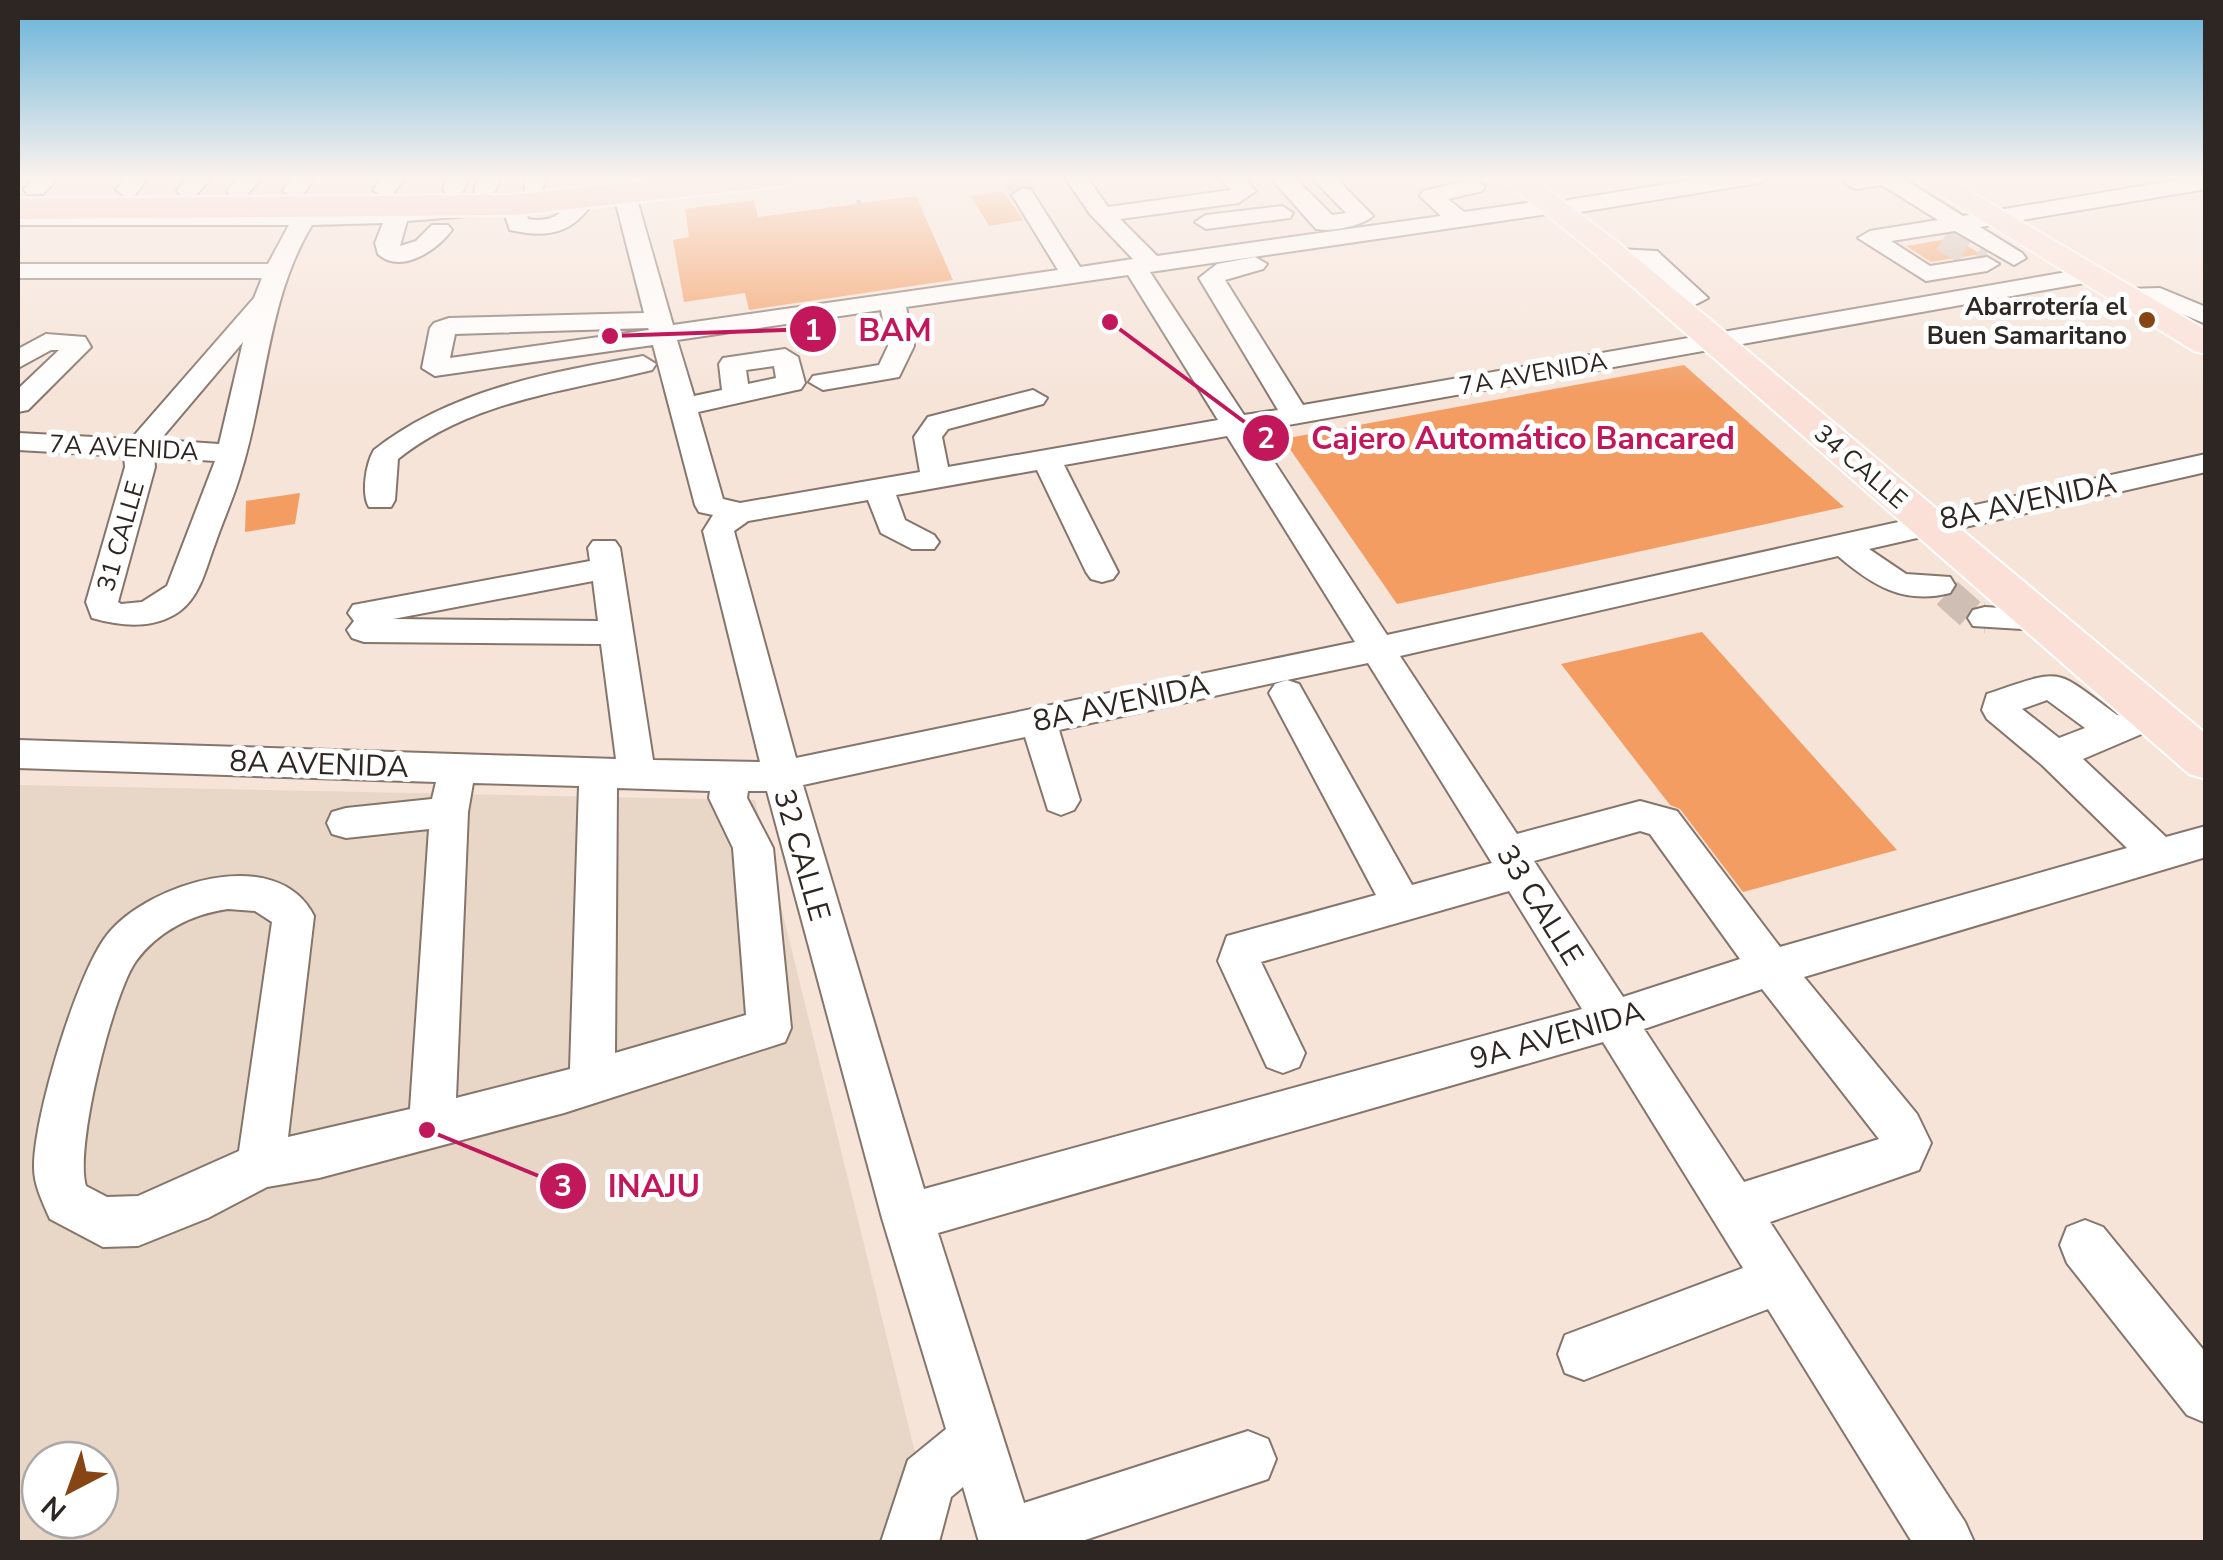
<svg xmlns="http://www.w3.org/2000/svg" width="2223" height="1560" viewBox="0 0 2223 1560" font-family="'Nunito Sans',sans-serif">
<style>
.education{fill:#e8d7c7;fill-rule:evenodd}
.building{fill:#f39d63}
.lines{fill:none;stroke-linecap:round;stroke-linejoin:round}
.minor-tunnel-far1{stroke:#cebeb4;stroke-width:25;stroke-dasharray:25 12;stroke-linecap:butt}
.minor-tunnel{stroke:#cebeb4;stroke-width:31;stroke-dasharray:31 16;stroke-linecap:butt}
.minor-casing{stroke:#85756b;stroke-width:4}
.major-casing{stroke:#fff;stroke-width:4}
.highway-casing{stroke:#fff;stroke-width:5}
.path{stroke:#90837c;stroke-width:4;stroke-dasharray:6 4;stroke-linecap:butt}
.minor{fill:#fff;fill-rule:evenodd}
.major{fill:#fbe0d8;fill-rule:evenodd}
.highway{fill:#f9cbbe;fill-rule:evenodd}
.poi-dot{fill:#874515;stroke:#fff;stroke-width:4}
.labels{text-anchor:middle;stroke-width:10;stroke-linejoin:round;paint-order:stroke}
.far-poi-label{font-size:25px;font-weight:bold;fill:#2d2622;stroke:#fff;text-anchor:end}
.far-street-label{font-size:25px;fill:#2d2622;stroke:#fff}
.street-label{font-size:30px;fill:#2d2622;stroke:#fff}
.leader{fill:none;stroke:#c2185b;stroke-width:4}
.callout-dot{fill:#c2185b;stroke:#fff;stroke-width:4}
.mark-label{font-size:30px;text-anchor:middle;font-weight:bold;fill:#fff}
.callout-label{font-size:32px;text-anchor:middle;font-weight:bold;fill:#c2185b;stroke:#fff;stroke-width:10;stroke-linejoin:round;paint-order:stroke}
</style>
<rect width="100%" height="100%" fill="#f6e4d9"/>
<path class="education" d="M18 785 755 800 937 1542H18ZM40 1460H100V1520H40Z"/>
<path class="building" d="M1003 191 1023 220 989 226 971 196Z
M916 196 953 280 749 310 745 293 684 302 673 240 689 237 685 209 754 200 758 217Z
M1954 238 1981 254 1931 262 1906 246Z
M1684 365 1844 507 1397 604 1283 439Z
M300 493 295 524 245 532 246 501Z
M1702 632 1897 850 1743 892 1680 809 1670 805 1561 664Z"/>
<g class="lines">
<path class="minor-tunnel-far1" d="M1013 177 1023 195
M1943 239 1982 262"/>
<path class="minor-tunnel" d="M1947 593 1975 618H1985"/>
<defs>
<path id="minor" d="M36 176H60L43 194H27L24 189Z
M126 176H149L135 195 127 197 116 190Z
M189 176H213L196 195H180L177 190Z
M240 176H263L246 196H230L227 191Z
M293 176H315L302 196 294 198 283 191Z
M383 176H406L392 195 384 197 373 190Z
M447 176H469L462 194H446L443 189Z
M480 176H502L493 195H477L474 190Z
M524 176H546L541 193H525Z
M1064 176H1086L1108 207 1231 190 1218 176H1242L1256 191 1238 203 1120 219 1157 256 1441 216 1420 196 1423 191 1474 179 1485 186 1482 191 1448 199 1464 212 1548 200 1558 205 1568 200 1717 176H1770L1759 183 1568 214 1558 209 1548 214 1150 272 1244 415 1278 410 1199 278 1217 264 1255 257 1267 264 1263 269 1225 280 1303 405 2090 268 2102 275 2090 282 1254 431 1387 635 2206 454V472L1869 549 1906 574 1950 577 1955 585 1950 593C1903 605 1872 585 1838 556L1400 656 1517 834 1640 801 1677 811 1780 947 2127 848 2042 765 1987 719 1982 710 1987 694C2065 668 2052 667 2117 715L2152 702 2165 706 2170 715 2165 724 2083 759 2166 837 2206 826V857L1804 977 1917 1114 1931 1143 1919 1170 1770 1222 1965 1522 1974 1542H1912L1768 1309 1584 1380 1565 1373 1558 1354 1565 1335 1743 1268 1603 1042 938 1233 1024 1503 1248 1431 1268 1439 1276 1459 1268 1479 1079 1542H979L963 1487 951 1497 939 1542H881L908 1460 946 1429 882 1218 767 791H748L747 798 773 848 791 1028 785 1042 564 1113 319 1178 267 1187 208 1218 138 1246 103 1247 50 1219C43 1203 34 1185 34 1168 33 1119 77 973 107 935 147 884 277 842 314 916L288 1137 410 1109 429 829 346 838 332 834 327 823 332 812 346 808 432 799 436 782 18 768V740L616 759 601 644 364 642 352 638 347 630 354 621 348 613 353 605 590 561 588 548 593 541H615L620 548 653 760 760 762 703 531 713 515 699 512 695 505 653 345 435 376 422 368 430 328 434 323 449 318 644 313 614 196 625 189 636 196 673 325 1058 270 1012 195 1023 188 1031 190 1080 267 1133 259 1090 214ZM1128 275 1218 420 948 467 942 437 948 429 1043 404 1047 398 1033 390 928 417 914 437 920 472 740 503 723 499 698 412 801 389 805 383 798 357 785 349 723 358 719 364 722 390 694 396 677 340 881 310 888 346 879 365 813 376 809 382 823 390 899 377 914 346 906 307ZM648 328 649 330 450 358 455 334ZM774 366 776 378 748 384 746 370ZM1227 436 1355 642 796 758 734 531 748 521 868 500 881 533 912 549H934L939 542 934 535 905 520 896 495 1037 470 1086 572 1091 579 1102 582 1113 579 1118 572 1064 465ZM593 581 598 621 393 619ZM1368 663 1492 863 1412 885 1299 684 1287 680ZM1287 680 1275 684 1269 693 1376 895 1227 936 1218 961 1267 1067 1283 1073 1299 1067 1305 1053 1261 962 1509 891 1582 1009 924 1189 803 785 1025 737 1048 810 1061 815 1074 810 1080 800 1059 730ZM2047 700 2085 728 2059 738 2022 709ZM473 783 579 786 570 1069 456 1098 468 812ZM617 788 710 791 709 798 733 848 746 1015 615 1053ZM1640 831 1650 834 1740 959 1623 997 1534 861ZM228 909 255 911 272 922 239 1151 138 1196 107 1197 86 1186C74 1149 113 993 136 961 158 931 192 914 228 909ZM1762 989 1879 1139 1744 1182 1644 1029Z
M1269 176H1293L1332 215 1346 213 1310 176H1334L1373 216C1362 226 1332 232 1316 229Z
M1899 176 1963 216 2201 176H2206V189L1980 227 2022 253 2026 258 2014 265 1955 231 1891 241 1930 266 1987 257 1999 264 1987 271 1926 281 1858 238 1870 231 1938 220 1882 185 1855 189 1844 182 1852 176Z
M584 192 595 199C574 233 549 239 510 230L504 213 407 221 400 246 416 241 432 225H448L452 230C437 250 401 275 378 254L375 243 383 223 312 225C267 299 267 389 241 472 234 497 223 520 215 544 206 567 201 595 180 611 154 630 121 626 92 618L86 602 125 467 124 456 18 450V433L131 439 254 298 262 278H18V264H268L289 225H18V211H356L514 198 525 205 528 219C552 223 563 214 576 194ZM243 342 219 444 160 440ZM154 457 215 461 167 586 142 602 121 604 118 602 155 467Z
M1282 206 1293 213 1290 218 1206 229 1195 222 1206 215Z
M1616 249 1657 251 1708 298 1683 311H1665L1661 306 1679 296 1643 263 1608 261 1604 256Z
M2160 288 2206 307V324L2156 303H2125L2113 296 2125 289Z
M46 334 85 337 91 347 28 410 18 412V389L59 350H51L18 368V349Z
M643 356 656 364 652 370C564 392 472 400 398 459L395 500 391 507H369C361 494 366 463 374 450 450 390 550 372 643 356Z
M1985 607 2052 611 2057 619 2052 627 2040 630 1973 626 1968 618 1973 610Z
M2085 1220 2103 1227 2206 1353V1423L2187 1415 2067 1263 2060 1245 2067 1227Z"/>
<path id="major" d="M1498 176H1530L1615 240 2206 734V779L2189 774 1593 252Z
M1910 176H1944L2206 330V354L2194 351Z"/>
<path id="highway" d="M689 176H796L791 183 780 186 514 215 18 219V199L514 195Z"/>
</defs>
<use href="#minor" class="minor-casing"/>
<use href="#major" class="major-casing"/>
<use href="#highway" class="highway-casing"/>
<path class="path" d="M858 200 859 204"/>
<use href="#minor" class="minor"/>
<use href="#major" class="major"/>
<use href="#highway" class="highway"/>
</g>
<linearGradient id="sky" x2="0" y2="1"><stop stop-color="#65b2d8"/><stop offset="0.45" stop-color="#fbf3ee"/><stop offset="1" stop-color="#fbf3ee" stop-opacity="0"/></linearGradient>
<rect width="2223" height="395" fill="url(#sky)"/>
<circle class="poi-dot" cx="2147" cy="320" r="10"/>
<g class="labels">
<g class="far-poi-label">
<text x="2127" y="315">Abarrotería el<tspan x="2127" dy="29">Buen Samaritano</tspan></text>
</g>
<g class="far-street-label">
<text transform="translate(1533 373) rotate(-10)" y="9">7A AVENIDA</text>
<text transform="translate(124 447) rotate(3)" y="9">7A AVENIDA</text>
<text transform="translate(1861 466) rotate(41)" y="9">34 CALLE</text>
<text transform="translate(120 536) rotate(-74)" y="9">31 CALLE</text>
</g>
<g class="street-label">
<text transform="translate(2028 501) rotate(-12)" y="10">8A AVENIDA</text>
<text transform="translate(1121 703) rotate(-12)" y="10">8A AVENIDA</text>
<text transform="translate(319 764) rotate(2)" y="10">8A AVENIDA</text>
<text transform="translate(802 855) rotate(74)" y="10">32 CALLE</text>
<text transform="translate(1540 905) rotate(58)" y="10">33 CALLE</text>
<text transform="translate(1557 1035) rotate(-16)" y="10">9A AVENIDA</text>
</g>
</g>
<path class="leader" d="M610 336L813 329M1110 322L1266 438M427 1130L563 1186"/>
<g class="callout-dot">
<circle cx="610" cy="336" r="10"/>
<circle cx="1110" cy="322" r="10"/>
<circle cx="427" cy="1130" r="10"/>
<circle cx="813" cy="329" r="25"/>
<circle cx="1266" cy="438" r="25"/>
<circle cx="563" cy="1186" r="25"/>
</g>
<g class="mark-label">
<text x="813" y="340">1</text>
<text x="1266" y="448">2</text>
<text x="563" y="1196">3</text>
</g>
<g class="callout-label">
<text x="895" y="341">BAM</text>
<text x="1523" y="449">Cajero Automático Bancared</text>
<text x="654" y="1197">INAJU</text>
</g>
<rect width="2223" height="1560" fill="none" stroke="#2d2622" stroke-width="40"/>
<g transform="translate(70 1490) rotate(221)"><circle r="48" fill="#ffffff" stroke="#aba8a7" stroke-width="2.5"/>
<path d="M0-8L18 38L0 25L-18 38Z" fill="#874515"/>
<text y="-15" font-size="28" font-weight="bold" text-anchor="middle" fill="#2d2622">N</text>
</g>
</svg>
